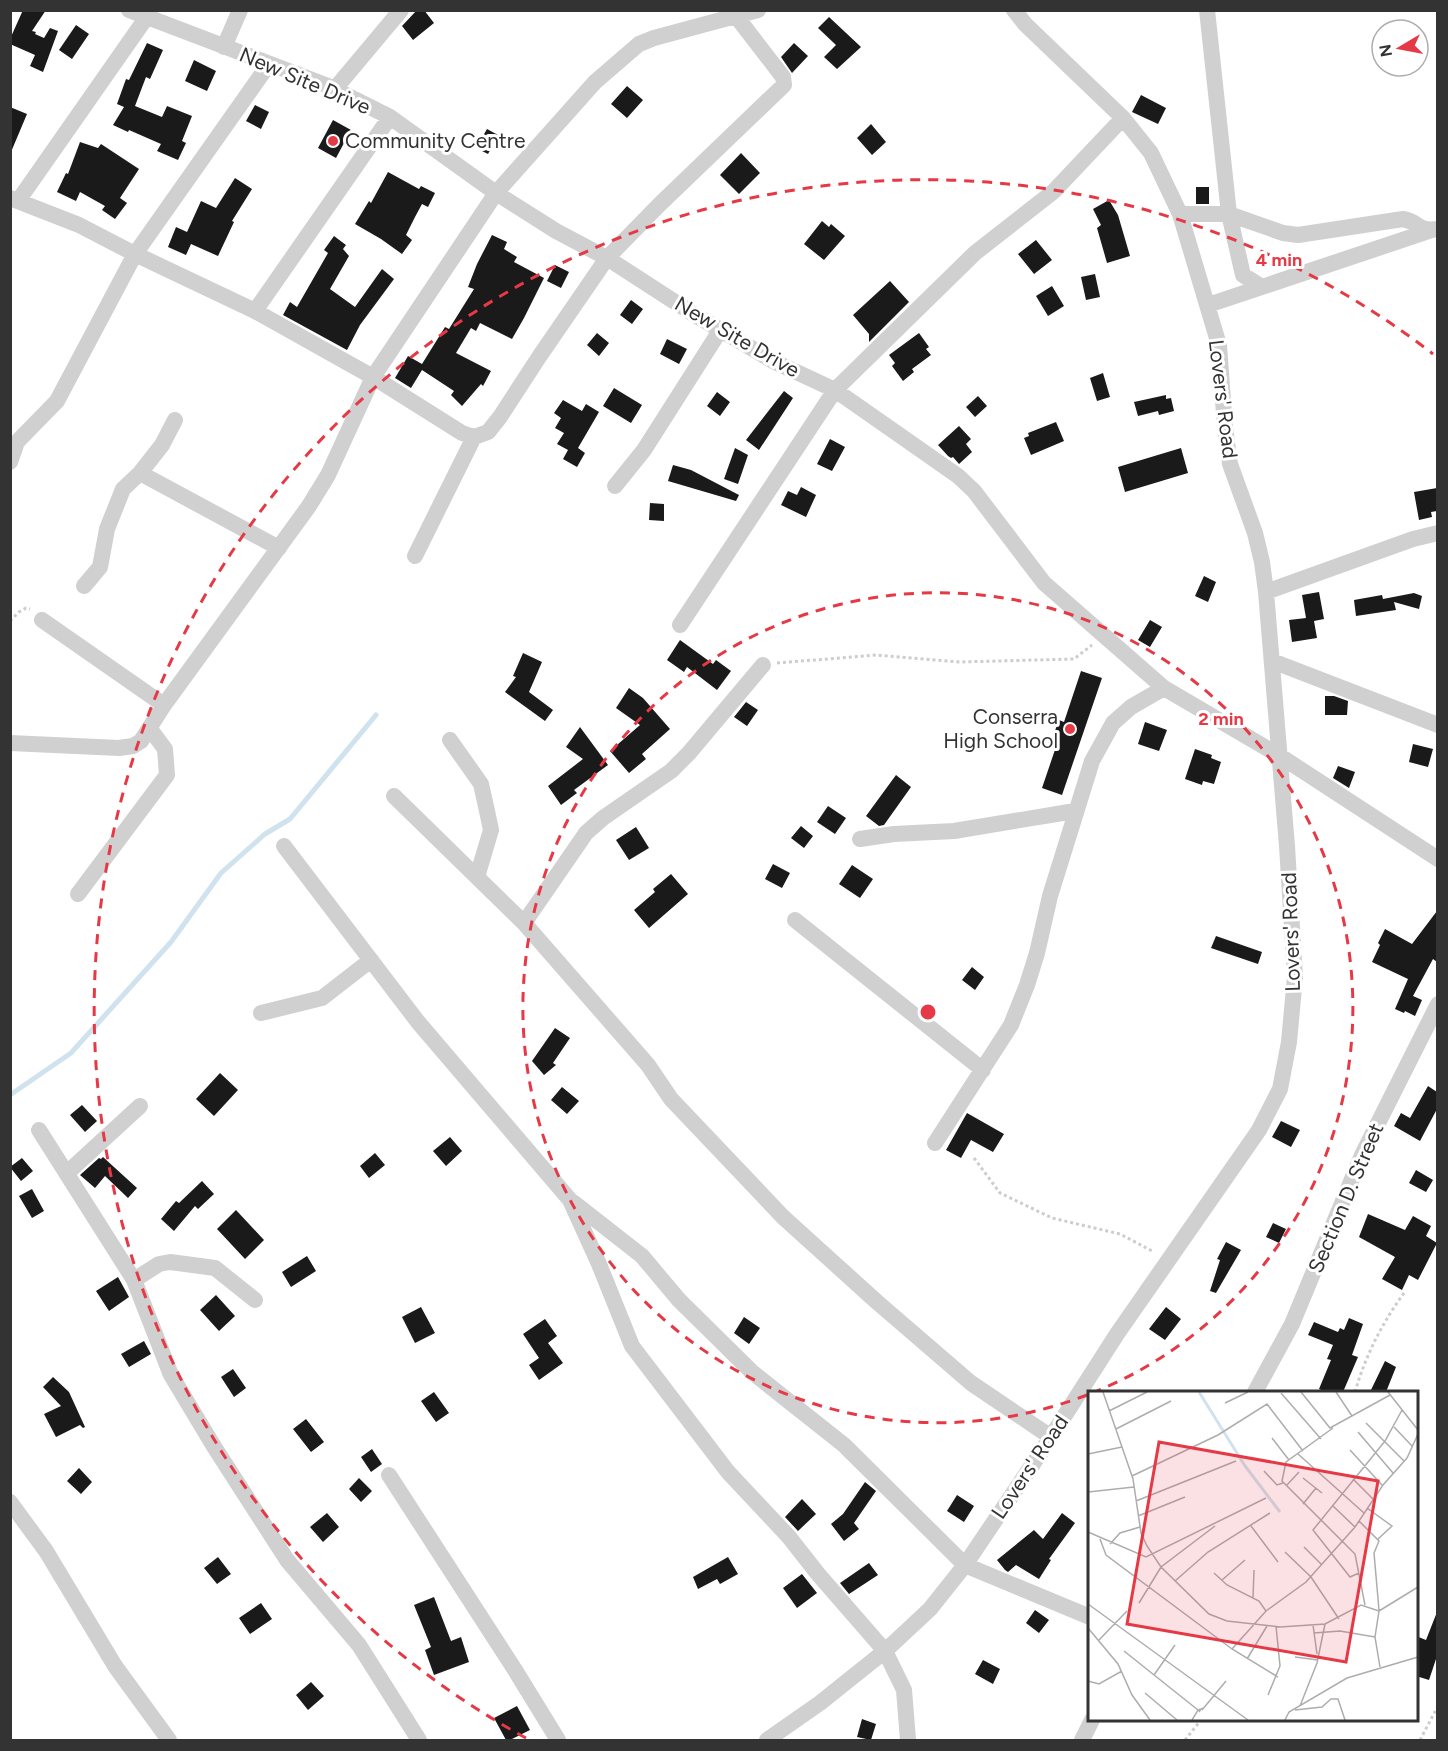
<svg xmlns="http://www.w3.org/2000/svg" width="1448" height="1751" viewBox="0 0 1448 1751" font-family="Figtree,sans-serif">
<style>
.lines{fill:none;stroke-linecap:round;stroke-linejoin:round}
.stream{stroke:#cfe2ee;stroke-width:5}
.building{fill:#1a1a1a}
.path{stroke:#cdcdcd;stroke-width:3;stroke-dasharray:3 3;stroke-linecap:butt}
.minor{stroke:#d0d0d0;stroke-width:16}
.ring{fill:none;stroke:#e63946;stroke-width:3;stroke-dasharray:10 8}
.poi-dot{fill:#e63946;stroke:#fff;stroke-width:2}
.labels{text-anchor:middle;stroke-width:6;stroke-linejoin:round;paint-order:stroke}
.street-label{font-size:21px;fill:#333;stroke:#fff}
.poi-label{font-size:21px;fill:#333;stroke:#fff;text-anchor:start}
.inset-river{fill:none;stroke:#cfe2ee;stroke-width:3}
.inset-road{fill:none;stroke:#adadad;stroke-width:1.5}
.view{fill:#e63946;fill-opacity:0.15;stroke:#e63946;stroke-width:3}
.inset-edge{fill:none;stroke:#333;stroke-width:3}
.centre{fill:#e63946;stroke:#fff;stroke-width:3}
.ring-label{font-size:18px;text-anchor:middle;font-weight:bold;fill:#e63946;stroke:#fff;stroke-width:6;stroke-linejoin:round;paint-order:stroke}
</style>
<rect width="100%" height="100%" fill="#fff"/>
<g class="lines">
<path class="stream" d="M10 1095 71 1053 171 942 221 873 265 834 290 819 376 715"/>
</g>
<path class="building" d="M23 10H46L32 31 36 32 35 34 44 38 50 28 58 31 43 72 30 66 35 55 10 44V39Z
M417 10H424L434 23 413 40 402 26Z
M829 17 861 47 837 69 824 57 836 45 818 28Z
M76 25 89 34 72 59 59 50Z
M147 43 163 50 150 79 146 77 135 106 162 117 167 106 192 116 182 141 186 143 178 160 157 151 161 144 129 130 128 132 113 125 124 107 117 104 126 79 129 80Z
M794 43 808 56 792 73 781 57Z
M194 60 216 71 207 91 185 81Z
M627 86 643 100 627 118 611 104Z
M1141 95 1166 108 1158 124 1132 112Z
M255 105 269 112 261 129 246 121Z
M10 107 27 114 11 152H10Z
M333 120 351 130 336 158 318 148Z
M871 124 886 142 872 155 857 138Z
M487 129 498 135 488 154 476 148Z
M80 142 98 148 101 144 139 169 120 198 127 203 115 219 102 210 105 206 80 192 76 201 57 192 66 173 68 174Z
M741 153 760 173 739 194 720 175Z
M388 172 419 189 421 186 435 193 428 207 422 204 415 217 406 235 412 240 402 254 381 239 355 224 369 201 371 203Z
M235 178 252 189 232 221 234 222 218 256 191 244 186 255 168 247 176 227 187 232 201 201 216 208Z
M1196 187H1209V204H1196Z
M1109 200 1118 215 1130 256 1107 263 1097 228 1101 225 1093 209Z
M822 221 829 227 831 224 845 236 824 260 804 244Z
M492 235 507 242 504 249 517 257 514 262 544 278 524 318 512 339 480 323 476 331 471 328 456 353 491 371 483 386 481 384 462 406 451 395 454 391 422 370 411 388 395 378 408 356 422 364 445 327 449 329 474 289 468 287 477 264Z
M334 236 346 245 343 249 349 256 330 289 355 307 382 269 394 279 360 325 347 350 283 315 290 302 297 307 328 253 324 250Z
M1036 240 1052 260 1034 274 1018 254Z
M555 265 569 272 561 288 547 281Z
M1095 274 1100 297 1086 300 1081 277Z
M890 281 909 302 869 342V334L853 315Z
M1052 286 1064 306 1048 316 1036 296Z
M631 300 643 309 632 324 620 315Z
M597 333 609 343 599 356 587 345Z
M919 333 929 347 926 349 931 355 912 369 914 372 903 381 892 366 895 363 889 355Z
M667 339 687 349 679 364 660 354Z
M1103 373 1110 397 1097 401 1090 378Z
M614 388 642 405 631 423 603 406Z
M784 391 793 398 759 450 746 440Z
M717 392 730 402 720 416 707 406Z
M1166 395V399L1171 398 1174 411 1159 415 1158 411 1138 416 1134 402Z
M978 396 987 406 975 417 966 407Z
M563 400 582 411 586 404 599 412 578 448 585 453 577 467 563 459 568 450 557 444 564 433 555 428 561 418 554 413Z
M1056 422 1064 441 1031 455 1024 438 1029 436 1028 433Z
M959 426 971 439 966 444 972 452 959 464 953 457 951 458 948 456 938 445Z
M830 439 845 447 832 471 817 464Z
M735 448 748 455 738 484 724 479Z
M1181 448 1188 473 1125 492 1118 467Z
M673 465 691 470 739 495 736 501 668 481Z
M801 487 816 495 806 517 781 505 788 491 797 495Z
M1437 488V511L1431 512 1432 517 1419 520 1414 492Z
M650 503 664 504V521L649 520Z
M1204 576 1216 582 1208 602 1195 596Z
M1319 592 1324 619 1314 621 1317 638 1292 642 1289 620 1306 618 1302 595Z
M1414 593 1422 596 1419 609 1394 602 1396 610 1356 616 1354 600 1382 595 1383 599Z
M1150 620 1162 627 1150 647 1138 640Z
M680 640 713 664 716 660 731 671 717 690 687 667 684 672 667 660Z
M523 653 542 662 529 692 553 710 545 721 505 692 516 677 513 676Z
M1081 671 1102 678 1062 795 1042 788 1059 738 1053 736 1059 720 1064 722Z
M629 688 643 698 670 729 642 754 646 759 629 773 610 751 640 725 616 708Z
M1325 696H1334L1348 701 1347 715H1325Z
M746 702 758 710 747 726 734 717Z
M1145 722 1167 730 1159 751 1138 744Z
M580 727 608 765 574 790 577 793 561 805 548 786 583 759 566 747Z
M1413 744 1433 749 1428 767 1409 762Z
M1195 749 1212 755 1211 758 1221 762 1214 784 1203 781 1202 785 1185 779Z
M1338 766 1355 772 1349 788 1333 778Z
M896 775 911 787 884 825 879 826 866 816Z
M828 806 846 818 835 834 817 822Z
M801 826 813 836 804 848 791 838Z
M636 827 649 848 629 860 616 840Z
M773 864 790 873 782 888 765 879Z
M852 865 873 879 860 898 839 884Z
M671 874 688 894 649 928 634 910 655 892 653 889Z
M1437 911V962L1433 959 1413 996 1422 1000 1415 1016 1405 1011 1404 1013 1395 1009 1408 979 1372 962 1380 945 1378 943 1385 929 1412 944Z
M1216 936 1262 952 1258 964 1211 948Z
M972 967 984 977 975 990 962 980Z
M555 1028 570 1038 553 1063 556 1065 544 1075 532 1061Z
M220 1073 238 1090 214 1116 196 1099Z
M1428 1086 1437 1092V1109L1420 1141 1394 1126 1401 1113 1410 1118Z
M562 1087 579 1101 567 1114 551 1100Z
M82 1105 97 1121 85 1132 70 1115Z
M967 1113 1004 1134 993 1152 971 1140 961 1158 946 1150Z
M1281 1121 1300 1130 1291 1147 1272 1137Z
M450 1137 462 1151 446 1166 433 1151Z
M375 1153 385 1165 369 1178 360 1166Z
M103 1157 137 1188 128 1198 105 1176 95 1188 80 1175 99 1158 101 1159Z
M22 1158 33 1171 21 1181 10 1167Z
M1416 1170 1433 1180 1426 1192 1409 1183Z
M202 1181 214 1194 198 1209 195 1206 174 1231 161 1219 176 1201 179 1203Z
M32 1189 44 1211 32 1218 19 1196Z
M236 1210 264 1240 245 1259 217 1229Z
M1368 1214 1405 1230 1413 1216 1431 1226 1426 1236 1437 1243 1418 1280 1409 1275 1402 1290 1382 1279 1395 1257 1359 1237Z
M1273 1223 1286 1229 1279 1243 1266 1237Z
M1226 1242 1241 1250 1216 1293 1210 1291 1220 1260 1217 1259Z
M307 1256 316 1271 291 1287 282 1272Z
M118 1277 129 1297 109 1311 96 1291Z
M216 1295 235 1316 219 1331 200 1310Z
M421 1307 435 1333 415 1343 402 1317Z
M1166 1307 1181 1319 1165 1340 1149 1329Z
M744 1317 760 1328 749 1344 734 1333Z
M1349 1318 1363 1324 1352 1355 1358 1357 1343 1392H1326L1319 1389 1331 1360 1327 1359 1333 1345 1308 1335 1314 1322 1338 1332 1340 1328 1344 1330Z
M545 1319 557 1336 548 1343 563 1363 539 1380 529 1365 539 1358 523 1334Z
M144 1341 151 1354 129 1367 121 1354Z
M1385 1361 1396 1367 1386 1392H1370Z
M233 1369 246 1388 234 1397 221 1377Z
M53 1377 69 1392 85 1427 83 1428 80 1425 56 1437 44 1414 61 1406 43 1387Z
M434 1392 449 1413 436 1422 421 1401Z
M306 1419 324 1442 311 1452 293 1429Z
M372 1449 382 1464 371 1472 361 1457Z
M79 1468 92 1482 81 1494 67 1481Z
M359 1478 372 1491 361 1502 349 1489Z
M865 1482 876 1491 854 1523 859 1529 844 1541 831 1524 843 1514Z
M957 1495 974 1506 964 1522 947 1511Z
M802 1499 816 1514 798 1531 785 1517Z
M327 1513 339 1527 323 1542 310 1527Z
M1062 1513 1075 1523 1049 1559 1051 1560 1039 1579 1016 1565 1008 1572 1005 1570 997 1560 1034 1530 1043 1539Z
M218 1557 231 1574 217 1584 204 1568Z
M728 1557 738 1574 720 1584 717 1579 698 1589 693 1577Z
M869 1563 878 1575 849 1594 840 1583Z
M802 1574 817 1593 797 1608 783 1588Z
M434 1597 451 1641 461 1637 469 1662 434 1675 425 1650 431 1647 414 1605Z
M261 1603 272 1619 250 1634 239 1618Z
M1035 1610 1049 1620 1039 1633 1026 1623Z
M1437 1612V1656L1429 1680 1416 1676V1636L1426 1640Z
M983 1660 1000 1669 993 1684 975 1674Z
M311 1682 324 1696 308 1710 296 1695Z
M517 1706 530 1730 510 1740H506L494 1718Z
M862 1719 876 1724 871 1740 857 1737Z"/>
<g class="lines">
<path class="path" d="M10 621 19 612 26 608 30 609
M777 663 877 655 960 662 1074 659 1092 645
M974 1158 1000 1193 1052 1218 1120 1234 1154 1252
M1355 1392C1365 1357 1382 1323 1404 1293
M1185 1740 1201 1720
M1420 1740 1438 1706"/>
<path class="minor" d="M129 10 328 86 390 117 496 193 556 231 607 258 695 315 775 362 835 390 958 476 974 491 1044 583 1164 688 1280 756 1438 859
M1207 10 1229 214 1243 275 1262 287
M224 47 240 10
M334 90 401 10
M10 198 79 225 135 254 255 311 373 377 462 433 474 437 488 432 500 417 539 357 607 258 660 204 784 85 783 77 736 16
M18 201 146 18
M1180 214H1229L1283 233 1298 235 1403 219C1420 222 1417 232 1438 229
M1208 305 1432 230
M255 311 390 117
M10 462 17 442 57 401 135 254 269 64
M140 473 279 548
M615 486 644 450 721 329
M415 556 474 437
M84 586 100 567 107 529 123 489 140 473 162 445 175 420
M1266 592 1413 539 1438 533
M42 620 164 705
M680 625 835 390 975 253 1053 192 1123 118
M1272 661 1438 725
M450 740 481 784 487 811 491 830 477 877
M10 743 119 748 133 746 141 741 164 705 309 506 328 475 373 377 496 193 595 82 639 44 654 38 758 10
M394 796 524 923 648 1065 671 1099 783 1217 877 1302 971 1383 1051 1437
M860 839 894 834 954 831 1075 811
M284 846 418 1022 570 1200 599 1264 632 1346 728 1472 789 1537 818 1574 885 1651 904 1690 908 1740
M78 894 167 775 165 749 150 729
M795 920 983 1070
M524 923 586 833 603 818 671 771 689 753 763 665
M261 1013 322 998 371 960
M39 1130 134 1280 171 1375 213 1445 287 1560 359 1645 419 1740
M935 1143 1011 1025 1027 985 1037 953 1050 896 1092 761 1113 723 1131 707 1164 688
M67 1173 140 1106
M573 1202 642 1256 679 1300 752 1372 844 1445 965 1565 1090 1617
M134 1280 159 1264 170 1262 215 1268 255 1300
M1255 1392 1292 1324 1362 1155 1438 1004
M389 1475 515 1670 558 1740
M10 1502 46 1551 115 1666 169 1740
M767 1740 820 1703 885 1651 930 1609 965 1565 1051 1437 1117 1334 1259 1130 1280 1089 1289 1042 1295 977 1287 846 1266 592 1262 562 1255 533 1230 464 1225 428 1219 345 1180 214 1151 153 1123 118 1025 24 1014 10
M1082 1740 1092 1720"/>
</g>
<g class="ring">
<path d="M1087 1395A415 415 0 1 1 1097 1391"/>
<path d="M526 1738A830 830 0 1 1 1433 354"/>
</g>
<g class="poi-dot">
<circle cx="333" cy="141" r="6"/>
<circle cx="1070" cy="729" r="6"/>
</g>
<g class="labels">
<g class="street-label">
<text transform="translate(305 81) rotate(23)" y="7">New Site Drive</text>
<text transform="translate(737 337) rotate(30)" y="7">New Site Drive</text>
<text transform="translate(1223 399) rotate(83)" y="7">Lovers' Road</text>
<text transform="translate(1291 932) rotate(-92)" y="7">Lovers' Road</text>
<text transform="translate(1346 1198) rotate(-67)" y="7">Section D. Street</text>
<text transform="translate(1030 1467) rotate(-56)" y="7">Lovers' Road</text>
</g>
<g class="poi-label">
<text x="345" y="148">Community Centre</text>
<text x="1058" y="724" text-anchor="end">Conserra<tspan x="1058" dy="24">High School</tspan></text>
</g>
</g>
<g transform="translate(1088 1391)">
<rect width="330" height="330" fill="#fff"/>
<path class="inset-river" d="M111 1 157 75 192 121"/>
<path class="inset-road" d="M15 1 45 88 53 142 59 155 73 176 121 223 139 230 192 236 237 233 273 214 291 220M213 1 242 37 302 4M248 1 264 25M300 1 330 39M193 2 233 48M137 12 160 1M21 20 59 1M278 32 316 70M306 36 324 55M245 37 198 71 194 90 267 163 277 214M28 38 83 10M270 41 305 82M184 47 201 69M262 59 294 94M0 63 34 56M210 63 276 122M176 80 189 94 195 92M44 85 130 44 179 13 215 60M215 87 234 102M265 88 285 108M198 95 211 81M0 101 46 96M48 110 148 70M215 113 228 97M245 115 267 136M279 117 304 135 290 148M50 125 97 106M271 130 291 150 286 162 291 219M163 135 190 171M0 141 58 166 178 107M12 148 18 164 144 258 190 286M22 153 32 142 52 136M216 156 233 173M197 161 223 186 251 228M126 182 139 194 171 210 178 220M271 182 262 186 225 139 297 50 314 19M134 189 157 169M87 190 120 161 182 122M165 207 166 179M51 212 73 176 127 135M0 213 160 329M291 220 287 246 292 276M291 220 330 196M225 234 229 263M0 237 30 273 44 304 62 329M226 242 252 240 287 246M11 249 39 220M144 258 178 220 218 191 267 136 295 94 319 67 330 43M36 260 110 319M207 266 230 269M159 268 179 235M66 284 87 254M0 290 11 293 34 280M57 302 89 329M180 304 192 275 188 235M212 315 229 272 237 233M114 319 138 290M207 319 234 316 243 308H250L257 329M104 329 110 319 113 318 111 321M197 329 201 321 259 287 330 266"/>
<path class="view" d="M71 51 290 90 258 271 39 233Z"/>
<rect width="330" height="330" class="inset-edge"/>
</g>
<circle cx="928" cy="1012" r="9" class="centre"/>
<g class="ring-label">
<text x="1279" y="266">4 min</text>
<text x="1221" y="725">2 min</text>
</g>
<rect width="1448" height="1751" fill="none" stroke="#333333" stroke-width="24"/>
<g transform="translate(1400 48) rotate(260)"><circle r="28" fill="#ffffff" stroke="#adadad" stroke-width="1.5"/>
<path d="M0-4.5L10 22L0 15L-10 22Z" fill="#e63946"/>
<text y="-9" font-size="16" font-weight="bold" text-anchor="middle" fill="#333333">N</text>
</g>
</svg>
